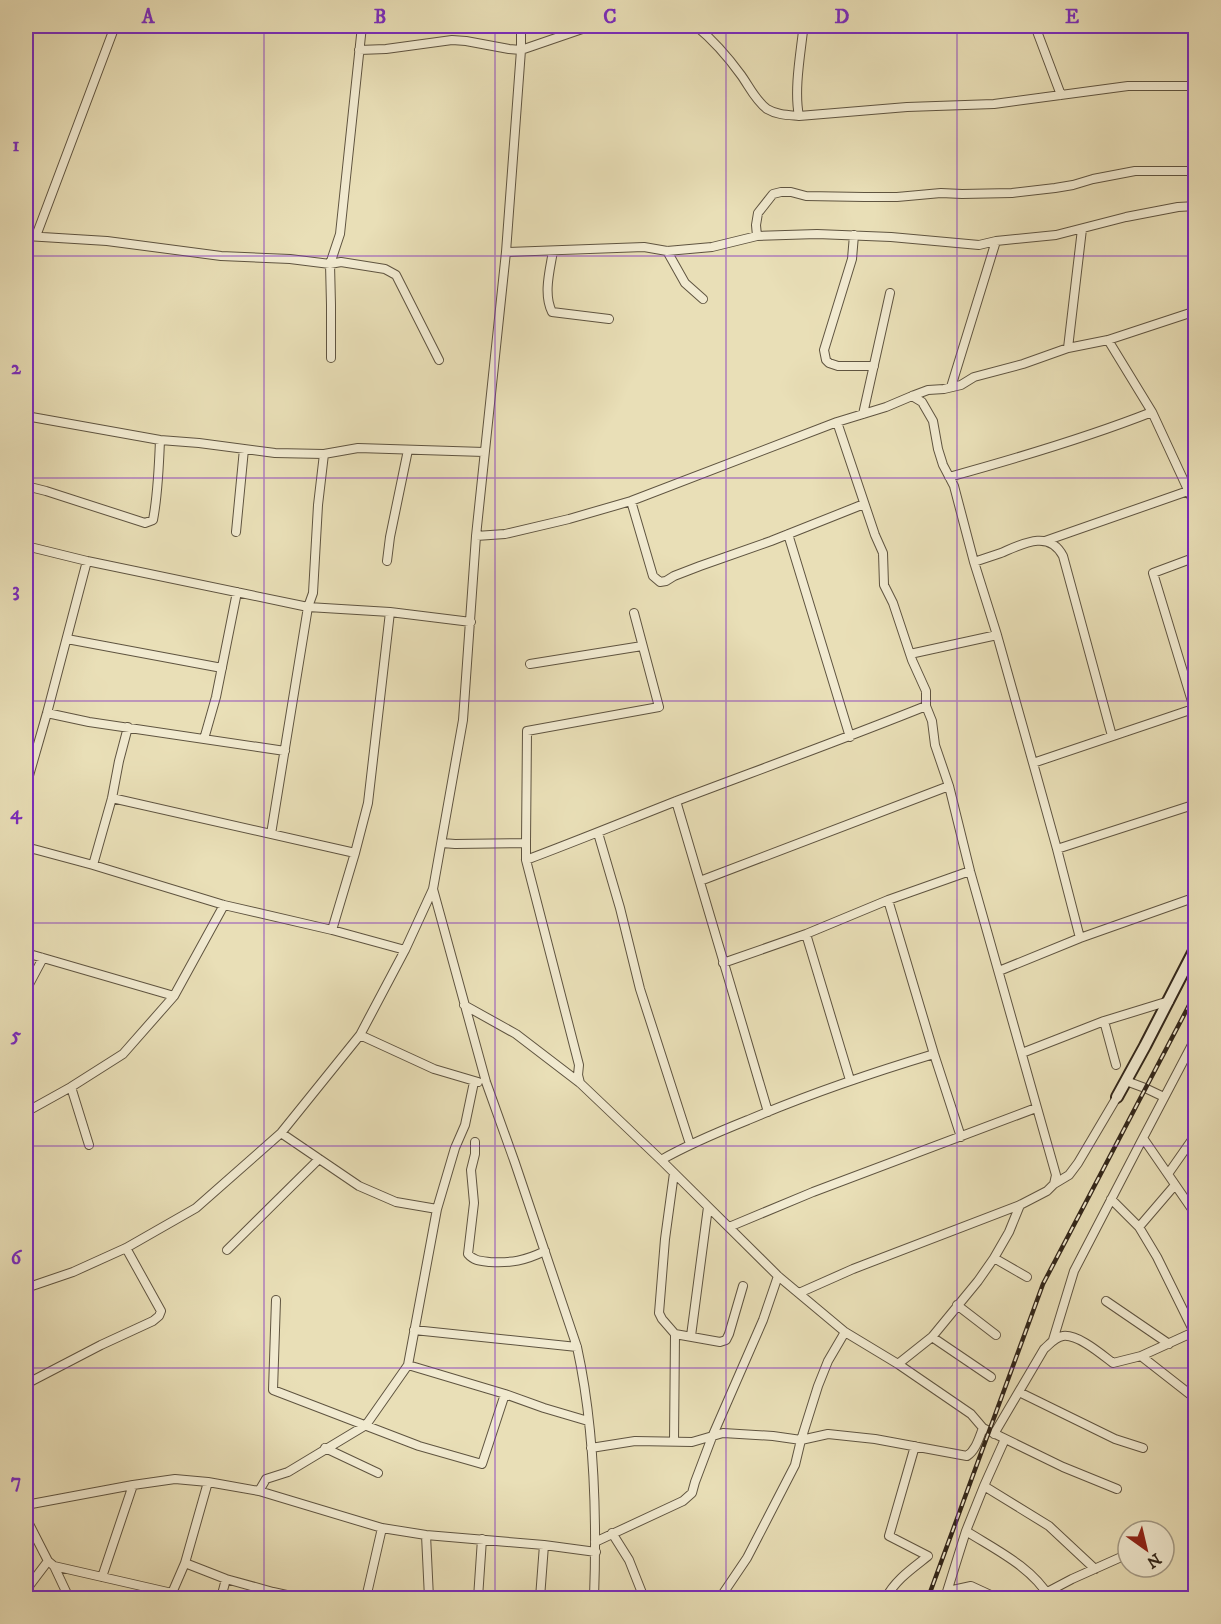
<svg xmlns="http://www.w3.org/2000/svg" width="1221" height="1624" viewBox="0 0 1221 1624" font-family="'IM FELL DW Pica',serif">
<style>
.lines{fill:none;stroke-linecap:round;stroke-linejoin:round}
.street-casing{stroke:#5f5440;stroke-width:10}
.secondary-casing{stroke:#312519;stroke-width:14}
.street{stroke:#f1ead0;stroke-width:8}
.secondary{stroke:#f1ead0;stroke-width:10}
.rail-casing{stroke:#312519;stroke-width:4.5}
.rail{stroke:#f1ead0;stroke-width:2;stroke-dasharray:7;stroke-linecap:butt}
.grid{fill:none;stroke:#7b2cbf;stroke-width:1.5;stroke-opacity:0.55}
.neatline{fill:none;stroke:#7b2cbf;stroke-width:2}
.grid-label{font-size:20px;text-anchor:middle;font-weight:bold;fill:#7b2cbf}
</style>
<rect width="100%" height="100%" fill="#e9dfb7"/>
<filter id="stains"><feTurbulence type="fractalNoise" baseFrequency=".00333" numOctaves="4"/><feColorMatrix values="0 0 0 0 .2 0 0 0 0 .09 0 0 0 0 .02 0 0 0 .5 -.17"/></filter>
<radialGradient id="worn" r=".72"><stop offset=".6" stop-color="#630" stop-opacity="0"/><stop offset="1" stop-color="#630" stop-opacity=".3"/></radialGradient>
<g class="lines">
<defs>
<path id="street" d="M696 26C713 40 728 57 741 75 749 86 755 100 767 109 777 115 788 115 799 116L907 107 994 104 1128 86H1196
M1035 26 1061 95
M359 50 386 49 452 40 466 41 509 49 521 50 591 26
M799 116C794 91 800 57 803 31L806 28 826 26H900
M854 235 852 259 824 350 826 360 829 363 838 366H874
M26 236 107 241 221 256 290 259 330 264 341 262 385 269 396 275 439 360
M36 236 115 26
M757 236 756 225 758 213 773 194 781 192H791L806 196 864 197H897L941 193 962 194 1012 193 1055 188 1073 185 1093 179 1135 171H1196
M553 251C550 270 543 294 552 312L609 319
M667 251 685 283 703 299
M506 252 644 247 667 251 712 247 757 236 817 234 891 237 979 245 996 241 1056 235 1126 217 1178 207 1196 206
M1108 340 1152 412 1196 507
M1068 348 1082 229
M331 358V305L330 264 340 234 362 26
M951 387 996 241
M912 396 922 402 933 421 938 449 943 465 954 486 974 562C983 559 992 556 1001 553 1022 544 1049 529 1063 556L1112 736
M863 414 890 293
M26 416 160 440 199 443 275 453 324 454 358 448 484 452
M949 477C1018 458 1086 438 1152 412
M26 486 46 491 145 523 153 520C158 494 159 467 160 440
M631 501 653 576 660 582 666 581 674 576 700 566 771 541 864 504
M236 532 244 449
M788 534 850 737
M476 536 505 534 569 519 631 501 837 422 886 407 912 396 928 390 944 389 961 385 974 377 1023 364 1068 348 1108 340 1196 311
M1045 541 1188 491
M26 546 87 561 308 607 390 612 471 622
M387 561 390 537 408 450
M974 562 997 635 1033 763
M67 639 222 668
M910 654 997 635
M530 664 642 646
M1194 708 1153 573 1196 557
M47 713 89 722 285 751
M204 739 216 697 237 592
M26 786 47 713 87 561
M112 798 355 853
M676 801 768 1112
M598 833 620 908 640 989 690 1144
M271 834 308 607 313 593 318 505 324 454
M442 843 455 844 526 843V860
M526 843 527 731 659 707 634 613
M26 847 93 865 224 905 332 930 405 950
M1057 849 1033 763 1196 708
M93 865 112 798 119 761 128 727
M700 881 949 786
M433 889 486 1082 515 1163 577 1347C595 1429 597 1516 594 1598
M888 900 934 1054 961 1137
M332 930 355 853 368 803 390 612
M806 934 850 1080
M1080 938 1057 849 1196 804
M26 953 174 996
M723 963 806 934 888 900 970 871
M999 971 1080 938 1196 897
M26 990 43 958
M464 1005 516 1034 580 1083 661 1160 778 1276 845 1332 898 1364 971 1414 983 1428 1063 1467 1117 1489
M360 1035 434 1069 478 1082
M1196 1037 1143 1138 1196 1215
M1022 1053 1104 1021
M1116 1065 1104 1021 1169 1001
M1126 1081 1145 1088 1164 1097
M580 1083 578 1075 579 1065 526 860C577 841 628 820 679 800 761 769 844 739 926 706
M71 1087 89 1145
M26 1112 71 1087 123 1054 174 996 224 905
M281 1133 359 1186 396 1202 437 1209
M475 1142V1154L471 1170 474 1203 468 1254C474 1261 481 1261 490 1262 512 1263 524 1261 545 1251
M661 1160C689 1144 718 1132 748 1120 809 1094 871 1073 934 1054
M1168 1174 1196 1134
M1054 1184 1069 1175 1078 1163 1117 1097
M1111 1199 1139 1227 1157 1257 1194 1332
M729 1227 813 1192 1036 1108
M1139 1227 1175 1185
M227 1250 319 1159
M994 1258 1027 1277
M26 1288 73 1272 126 1248 196 1208 281 1133 360 1035 405 950 433 889 463 720 476 536 506 252 521 50V26
M799 1293 853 1269 1020 1205 1047 1191 1054 1184 1056 1175 970 871 949 786 935 745 932 721 926 706V691L912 660 893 603 884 585 883 553 875 535 837 422
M276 1300 273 1390 419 1446 482 1464 505 1394
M1106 1301 1169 1344
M957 1305 996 1335
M414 1330 577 1347
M675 1334 720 1342 726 1340 729 1334 743 1286
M691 1336 708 1207
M932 1337 991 1377
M1053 1340 1074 1271 1143 1138
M1141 1356 1196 1399
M898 1364 932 1337 978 1281 994 1258 1009 1232 1020 1205
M408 1365 505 1394 544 1408 588 1421
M26 1384 101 1345 153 1321 159 1316 161 1311 126 1248
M1019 1392 1115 1439 1143 1448
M994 1434 1044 1349C1050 1344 1055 1337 1063 1336 1078 1334 1101 1354 1113 1363L1141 1356 1196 1331
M1005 1439 984 1486 1049 1526 1095 1569
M674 1441 675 1334 662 1319 659 1313 665 1239 674 1173
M325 1448 378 1473
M591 1448 635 1441 692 1442 723 1433 773 1436 801 1440 828 1434 875 1439 967 1456C976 1450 979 1438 983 1428
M984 1486 966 1531C996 1550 1032 1567 1050 1598
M259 1491 266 1479 288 1472 366 1425 408 1365 437 1209 455 1148 465 1125 474 1082
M26 1505 133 1485 175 1479 208 1482 259 1491 382 1528 426 1535 544 1545 596 1552
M26 1518 48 1561 54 1566 69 1598
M612 1533 629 1560 644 1598
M426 1535 429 1598
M595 1542 683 1501 692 1493 695 1482 712 1437 763 1320 778 1276
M185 1563 226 1579 273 1592 272 1598
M54 1566 172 1593 185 1563 208 1482
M102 1577 133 1485
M26 1590 48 1561
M948 1591 971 1586 997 1598
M273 1592 300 1598
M221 1598 226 1579
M366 1598 382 1528
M478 1598 482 1539
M540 1598 544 1545
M720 1598 747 1558 795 1465 801 1440 818 1386 828 1361 845 1332
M886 1598C895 1580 913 1568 928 1556L889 1536 915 1446
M945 1598 966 1531
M1036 1598 1072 1579 1128 1554"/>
<path id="secondary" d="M1117 1097 1145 1046 1196 947"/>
</defs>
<use href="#street" class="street-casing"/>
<use href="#secondary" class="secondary-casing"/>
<use href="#street" class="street"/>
<use href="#secondary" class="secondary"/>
<defs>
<path id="rail" d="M928 1598 1043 1284 1196 992"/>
</defs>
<use href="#rail" class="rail-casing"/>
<use href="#rail" class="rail"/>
</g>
<path class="grid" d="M264 26V1598M495 26V1598M726 26V1598M957 26V1598M26 256H1196M26 478H1196M26 701H1196M26 923H1196M26 1146H1196M26 1368H1196"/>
<rect width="1221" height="1624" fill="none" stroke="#e9dfb7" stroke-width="66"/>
<g transform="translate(1146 1549) rotate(146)"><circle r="28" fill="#f1ead0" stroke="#a49b87" stroke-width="1.5"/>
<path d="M0-4.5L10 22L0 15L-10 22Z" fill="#8f2418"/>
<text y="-9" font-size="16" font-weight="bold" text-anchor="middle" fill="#312519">N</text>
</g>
<rect x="33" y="33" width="1155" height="1558" class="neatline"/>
<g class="grid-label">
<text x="148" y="23">A</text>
<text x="380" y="23">B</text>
<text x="610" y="23">C</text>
<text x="842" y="23">D</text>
<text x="1072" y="23">E</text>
<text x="16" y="151">1</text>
<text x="16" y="374">2</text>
<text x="16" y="596">3</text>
<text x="16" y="819">4</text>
<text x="16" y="1041">5</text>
<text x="16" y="1264">6</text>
<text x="16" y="1487">7</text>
</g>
<rect width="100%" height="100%" filter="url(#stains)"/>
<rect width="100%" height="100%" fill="url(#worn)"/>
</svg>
